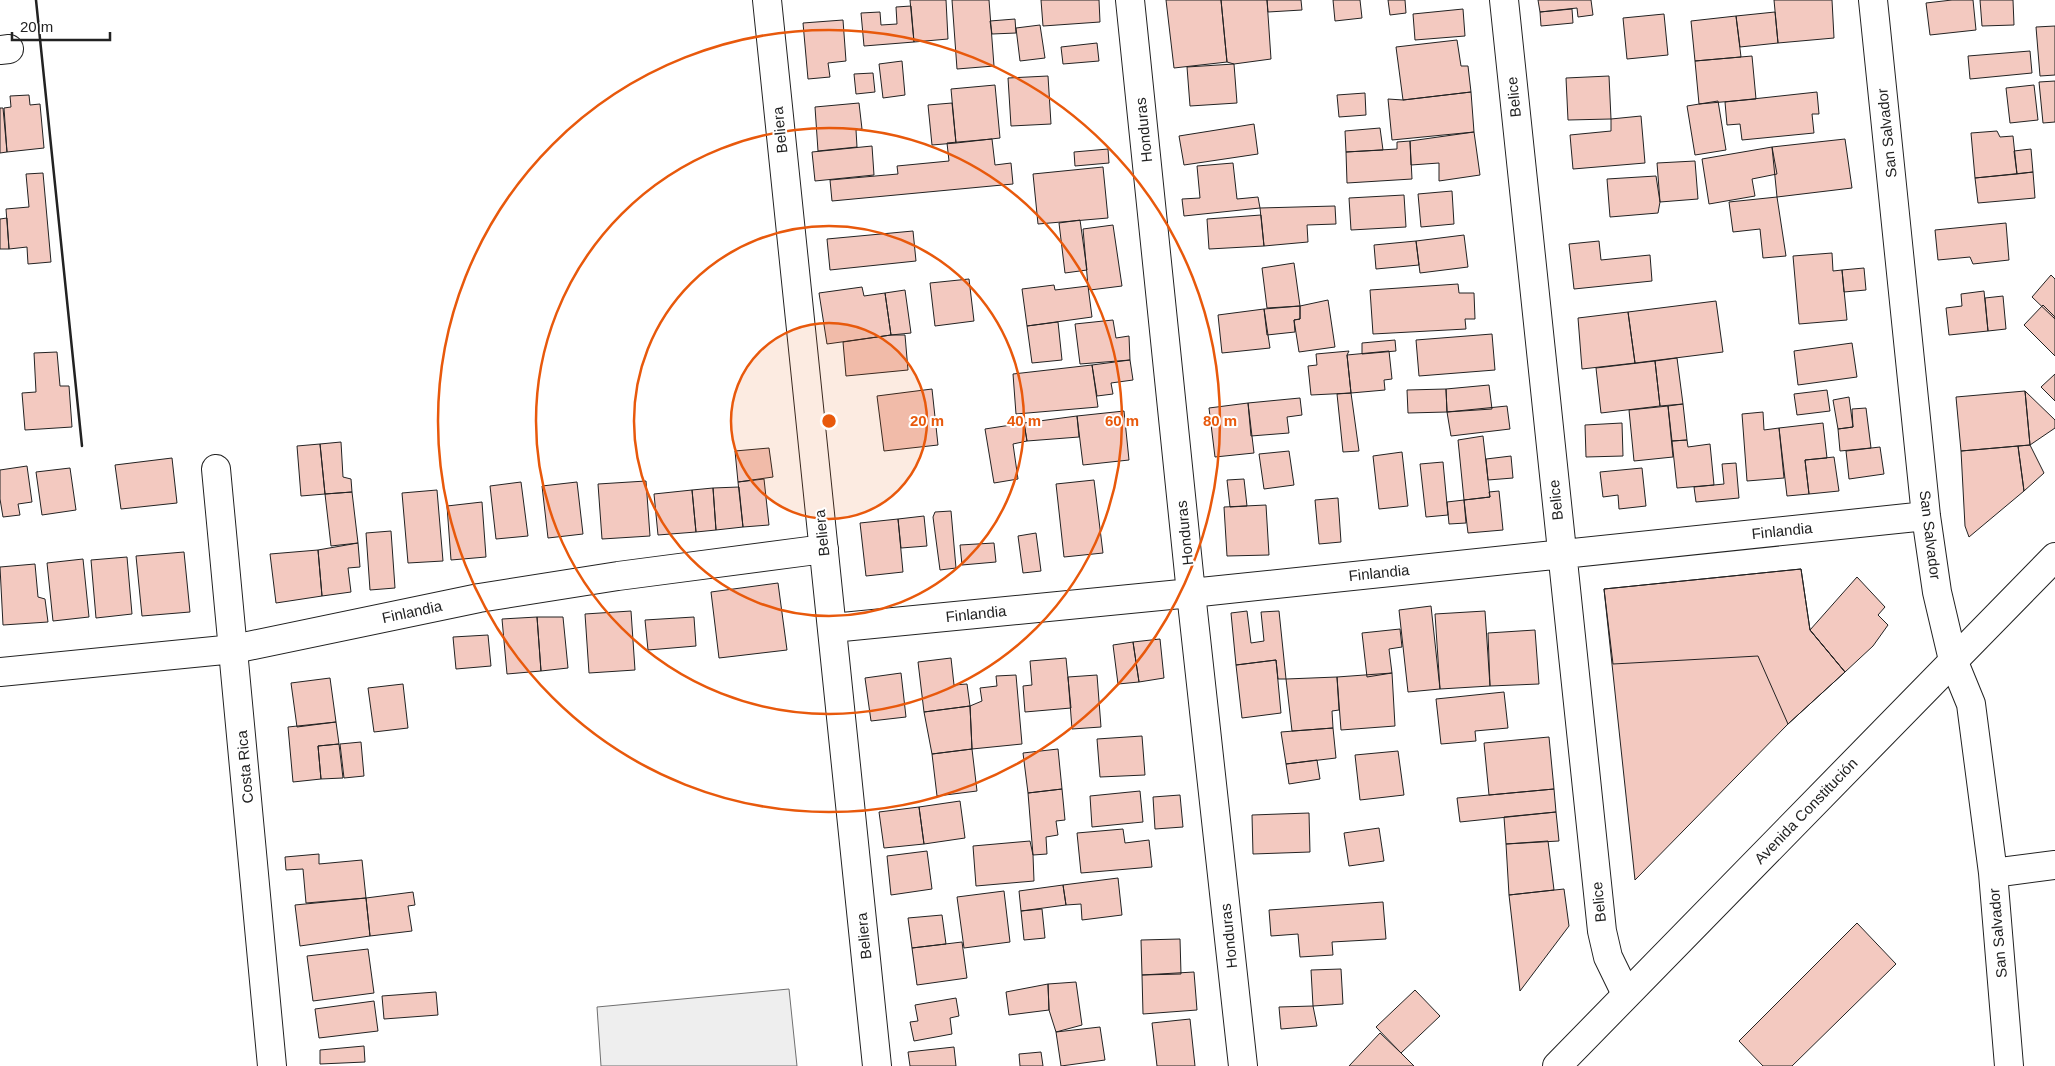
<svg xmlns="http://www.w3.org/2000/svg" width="2055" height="1066" viewBox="0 0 2055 1066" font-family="Helvetica,sans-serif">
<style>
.pitch{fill:#eee;stroke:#6f6f6f}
.building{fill:#f3c9c0;stroke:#222}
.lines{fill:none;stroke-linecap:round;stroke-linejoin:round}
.minor-casing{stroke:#222;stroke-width:30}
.major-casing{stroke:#222;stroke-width:30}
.minor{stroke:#fff;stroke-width:28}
.major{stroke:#fff;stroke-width:28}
.wall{stroke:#222;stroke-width:2.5}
.ring{fill:none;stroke:#e8590c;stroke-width:2.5}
.labels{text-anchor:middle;stroke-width:4;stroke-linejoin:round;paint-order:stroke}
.street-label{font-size:15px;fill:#222;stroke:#fff}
.centre{fill:#e8590c;stroke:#fff;stroke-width:2.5}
.ring-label{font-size:15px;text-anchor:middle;font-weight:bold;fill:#e8590c;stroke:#fff;stroke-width:4;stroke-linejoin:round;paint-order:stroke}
</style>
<rect width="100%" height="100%" fill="#fff"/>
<path class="pitch" d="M789 989 797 1066H601L597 1007Z"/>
<path class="building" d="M910 0H946L948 39 914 42Z
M952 0H989L994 66 957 69Z
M1041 0H1099L1100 22 1043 26Z
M1166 0H1221L1227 62 1174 68Z
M1221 0H1267L1271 59 1234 64 1227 62Z
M1267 0H1301L1302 10 1268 12Z
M1333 0H1360L1362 18 1335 21Z
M1388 0H1405L1406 13 1390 15Z
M1538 0H1591L1593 15 1578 17 1577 8 1540 12Z
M1774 0H1832L1834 38 1778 43Z
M1952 0H1973L1976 30 1930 35 1926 3Z
M1980 0H2013L2014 25 1982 26Z
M911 6 914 42 864 46 861 13 880 12 881 25 897 24 896 7Z
M1463 9 1465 36 1415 40 1413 14Z
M1572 9 1573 23 1541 26 1540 12Z
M1775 12 1778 43 1740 47 1736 16Z
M1664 14 1668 55 1627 59 1623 18Z
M1736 16 1741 57 1695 61 1691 21Z
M1015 19 1016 33 992 34 990 21Z
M843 20 846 61 828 63 830 77 808 79 803 23Z
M1040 25 1045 58 1020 61 1016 28Z
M2055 26V75L2040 76 2036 27Z
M1457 40 1461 66H1468L1471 92 1403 100 1396 47Z
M1097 43 1099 61 1063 64 1061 47Z
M2030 51 2032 73 1970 79 1968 56Z
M1752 56 1756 99 1699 104 1695 61Z
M902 61 905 95 883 98 879 64Z
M1234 64 1237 103 1190 106 1187 67Z
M873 73 875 92 856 94 854 74Z
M1048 76 1051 124 1011 126 1008 78Z
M1609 76 1611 119 1568 120 1566 78Z
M2055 81V122L2043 123 2039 82Z
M995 85 1000 138 956 143 951 89Z
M2034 85 2038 120 2010 123 2006 88Z
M1471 92 1474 132 1392 140 1388 99 1403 100Z
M1817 92 1819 114H1812L1814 133 1742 140 1740 124 1727 125 1725 102Z
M1365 93 1366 115 1339 117 1337 95Z
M29 95 30 105 40 104 44 148 7 152 4 108 11 107 10 96Z
M1718 101 1726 150 1695 155 1687 106Z
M859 103 862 129 856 130 857 147 818 151 815 107Z
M952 103 956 143 932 145 928 105Z
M0 108H3L7 152 0 153Z
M1641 116 1645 163 1573 169 1570 135 1611 131V119Z
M1254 124 1258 154 1184 165 1179 136Z
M1380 128 1383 150 1346 152 1345 131Z
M1997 131 2000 137 2013 136 2017 174 1975 178 1971 133Z
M1474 132 1480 175 1439 181V163L1411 165 1410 141Z
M992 139 995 165 1011 163 1013 184 832 201 830 180 898 174 897 166 949 161 947 143Z
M1845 139 1852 188 1777 197 1772 147Z
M1410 141 1412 179 1347 183 1346 152 1397 149V142Z
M872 146 874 175 815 181 812 152Z
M1772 147 1777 174 1752 179 1755 196 1709 204 1702 159Z
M1108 149 1109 163 1075 166 1074 152Z
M2031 149 2033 172 2017 174 2014 151Z
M1695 161 1698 199 1660 202 1657 163Z
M1233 163 1237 199 1258 197 1260 208 1184 216 1182 199 1200 198 1197 166Z
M1103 167 1108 218 1038 224 1033 174Z
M2033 172 2035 198 1978 203 1975 178Z
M43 173 51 262 28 264 27 247 9 249 6 209 29 207 26 174Z
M1656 176 1660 202 1658 213 1610 217 1607 179Z
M1452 191 1454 224 1421 227 1418 194Z
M1404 195 1406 227 1351 230 1349 198Z
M1777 197 1786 256 1763 258 1760 229 1733 232 1729 202Z
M1335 206 1336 224 1307 225 1308 242 1264 246 1260 208Z
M1261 215 1264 246 1209 249 1207 219Z
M7 218 9 249H0V219Z
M1080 220 1087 270 1065 273 1059 223Z
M2006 223 2009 260 1973 264 1970 257 1938 260 1935 230Z
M1113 225 1122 286 1090 290 1088 286 1083 229Z
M913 231 916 261 830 270 827 239Z
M1464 235 1468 267 1420 273 1416 241Z
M1416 241 1419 265 1376 269 1374 245Z
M1599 241 1601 260 1650 255 1652 281 1574 289 1569 244Z
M1832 253 1833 271 1842 270 1847 320 1799 324 1793 256Z
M1294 263 1300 306 1267 308 1262 268Z
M1864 268 1866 290 1844 292 1842 270Z
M2051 275 2055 279V319L2032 297Z
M969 279 974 321 935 326 930 283Z
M1458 284 1459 293H1474L1475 319H1465L1466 329 1373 334 1370 290Z
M1054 285 1055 290 1088 286 1092 317 1027 326 1022 289Z
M862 287 864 296 885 293 891 335 827 344 819 293Z
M905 290 911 333 891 335 885 293Z
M1984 291 1988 331 1949 335 1946 308 1962 306 1961 294Z
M2003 296 2006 329 1988 331 1985 298Z
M1328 300 1335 347 1299 352 1294 320 1300 319V306Z
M1716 301 1723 352 1635 363 1628 312Z
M2043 305 2055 317V356L2024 325Z
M1300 306V319L1294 320 1295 332 1267 335 1264 309Z
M1264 309 1270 348 1222 353 1218 315Z
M1628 312 1635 363 1582 369 1578 318Z
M1113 320 1116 338 1129 336 1130 360 1080 364 1075 324Z
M1058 322 1062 360 1032 363 1027 326Z
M1492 334 1495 370 1419 376 1416 340Z
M891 335H905L908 370 846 376 843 342Z
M1395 340 1396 351 1362 354V343Z
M1852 343 1857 377 1798 385 1794 351Z
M1349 351 1347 355 1351 393 1311 395 1308 366 1317 365 1316 354Z
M1389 351 1392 379 1384 380 1385 390 1351 393 1347 355Z
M57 352 60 386H69L72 427 25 430 22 393 36 392 34 353Z
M1677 358 1683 404 1660 406 1655 361Z
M1130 360 1133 380 1111 383 1113 394 1097 396 1092 365Z
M1655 361 1660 406 1601 413 1596 368Z
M1092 365 1098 407 1016 414 1013 374Z
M2055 374V401L2041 387Z
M1489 385 1492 409 1447 412 1446 389Z
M932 389 938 445 884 451 877 396Z
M1446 389 1447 412 1408 413 1407 390Z
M1827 390 1830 411 1797 415 1794 394Z
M2025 391 2030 445 1961 451 1956 397Z
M2025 391 2055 420V428L2030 445Z
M1351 393 1359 451 1343 452 1337 394Z
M1849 397 1853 427 1838 429 1833 400Z
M1300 398 1302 415 1287 417 1289 433 1251 436 1248 403Z
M1248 403 1254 453 1215 457 1209 408Z
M1683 404 1687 440 1672 441 1668 406Z
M1507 406 1510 429 1451 436 1447 412Z
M1668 406 1673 457 1634 461 1629 410Z
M1866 408 1871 448 1840 451 1838 429 1853 427 1852 409Z
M1124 411 1129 460 1083 465 1077 416Z
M1763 412 1764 430 1779 428 1784 478 1747 481 1742 414Z
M1077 416 1079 437 1027 441 1024 423Z
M1024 423 1027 441 1013 444 1018 479 994 483 985 429Z
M1622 423 1623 456 1586 457 1585 425Z
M1823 423 1827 458 1805 460 1809 494 1787 496 1779 428Z
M1483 436 1490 497 1464 500 1458 440Z
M1687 440 1688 447 1710 444 1714 485 1677 488 1672 441Z
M341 442 343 477 351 479 352 492 325 494 320 444Z
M320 444 325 494 301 496 297 446Z
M2030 445 2044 473 2024 491 2018 446Z
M2018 446 2024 491 1969 537 1965 526 1961 451Z
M1880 447 1884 474 1849 479 1846 451Z
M769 448 773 477 738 482 735 451Z
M1289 451 1294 485 1264 489 1259 454Z
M1402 452 1408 506 1379 509 1373 456Z
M1511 456 1513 478 1488 480 1486 459Z
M1834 457 1839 491 1809 494 1805 460Z
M172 458 177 503 121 509 115 465Z
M1443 462 1448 515 1426 517 1420 464Z
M1736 463 1739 498 1696 502 1694 487 1724 484 1722 464Z
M27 466 32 502 18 504 20 515 3 517 0 499V470Z
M70 468 76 510 42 515 36 472Z
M1642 468 1646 506 1619 509 1618 495 1603 497 1600 472Z
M764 479 769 525 743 527 738 482Z
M1244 479 1247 506 1230 507 1227 480Z
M1094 480 1103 553 1064 557 1056 484Z
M646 481 650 536 602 539 598 484Z
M521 482 528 536 496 539 490 486Z
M577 482 583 534 548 538 542 486Z
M739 487 743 527 716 530 713 488Z
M713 488 716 530 696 532 692 490Z
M437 490 443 561 408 563 402 493Z
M692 490 696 532 658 535 654 494Z
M1499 491 1503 530 1468 533 1464 500 1490 497 1489 492Z
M352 492 358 543 331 546 325 494Z
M1338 498 1341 542 1319 544 1315 500Z
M1464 500 1466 523 1449 524 1447 502Z
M482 502 486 557 451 560 447 506Z
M1266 505 1269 555 1227 556 1224 507Z
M951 511 956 568 940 570 933 517 935 512Z
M924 516 927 546 901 548 898 519Z
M898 519 903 572 866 576 860 523Z
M391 531 395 588 370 590 366 533Z
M1036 533 1041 571 1023 573 1018 536Z
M358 543 360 567 348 568 351 592 322 596 318 550Z
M994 543 996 562 962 565 960 545Z
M318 550 322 596 276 603 270 554Z
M184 552 190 612 142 616 136 556Z
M127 557 132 614 96 618 91 560Z
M83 559 89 617 53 621 47 563Z
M35 564 38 597 45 599 48 622 3 625 0 567Z
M1801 569 1810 630 1845 672 1788 724 1758 656 1613 664 1604 589Z
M1801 569 1810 630 1845 672 1788 724 1635 880 1604 589Z
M1857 577 1885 607 1878 615 1888 625 1873 646 1845 672 1810 630Z
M778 583 787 650 719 658 711 592Z
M1431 606 1440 689 1408 692 1399 610Z
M631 611 635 670 589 673 585 614Z
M1247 611 1251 643 1264 641 1261 612 1279 611 1286 679H1278L1276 660 1236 665 1231 613Z
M1485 611 1490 686 1440 689 1435 614Z
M537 617H563L568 668 541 671Z
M537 617 541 671 507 674 502 619Z
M694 617 696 646 648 650 645 620Z
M1400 629 1402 647 1389 649 1392 673 1367 677 1362 633Z
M1535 630 1539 684 1490 686 1488 633Z
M488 635 491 666 456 669 453 637Z
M1160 639 1164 678 1139 682 1133 642Z
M1133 642 1139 682 1118 684 1113 645Z
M951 658 954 685 967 684 970 706 924 712 918 662Z
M1066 658 1071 708 1025 712 1023 686 1032 685 1030 661Z
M1276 660 1281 713 1242 718 1236 665Z
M901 673 906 717 871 721 865 678Z
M1392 673 1395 726 1341 730 1337 677Z
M1016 675 1022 744 972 749 970 706 982 701 980 688 997 686 996 676Z
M1097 675 1101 727 1072 729 1068 677Z
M1337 677 1339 710 1332 711 1333 728 1292 731 1286 679Z
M330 678 336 722 297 727 291 683Z
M403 684 408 728 374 732 368 688Z
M1504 692 1508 728 1475 731 1476 741 1441 744 1436 699Z
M970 706 972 749 932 754 924 712Z
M336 722 339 744 318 746 321 779 293 782 288 727Z
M1333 728 1336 758 1286 764 1281 732Z
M1142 736 1145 775 1100 777 1097 739Z
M1549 737 1554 789 1489 795 1484 743Z
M361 742 364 776 344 778 340 744Z
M339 744 343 778 321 779 318 746Z
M972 749 977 791 937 796 932 754Z
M1058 749 1062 789 1028 793 1023 753Z
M1398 751 1404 795 1360 800 1355 755Z
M1317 760 1320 779 1289 784 1286 764Z
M1062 789 1065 820 1056 821 1058 835 1046 837 1047 854 1033 855 1028 793Z
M1554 789 1556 812 1460 822 1457 798Z
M1140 791 1143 822 1092 827 1090 796Z
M1180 795 1183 827 1155 829 1153 797Z
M960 801 965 838 924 844 919 807Z
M919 807 924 844 884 848 879 812Z
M1556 812 1559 841 1506 844 1504 817Z
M1309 813 1310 852 1253 854 1252 815Z
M1379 828 1384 861 1349 866 1344 833Z
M1123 829 1125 843 1149 840 1152 867 1081 873 1077 833Z
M1030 841 1033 855 1034 881 976 886 973 846Z
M1548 841 1554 890 1509 895 1506 844Z
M927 851 932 889 891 895 887 856Z
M319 854V864L362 860 366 898 306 903 303 869 286 870 285 857Z
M1118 878 1122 915 1082 920 1081 904 1066 905 1063 885Z
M1063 885 1066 905 1021 911 1019 891Z
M1564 889 1569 926 1520 991 1509 895Z
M1004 891 1010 942 964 948 957 897Z
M413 892 415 905 408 906 412 931 370 936 366 898Z
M366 898 370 936 300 946 295 905Z
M1383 902 1386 939 1332 942 1333 955 1300 957 1298 934 1271 936 1269 910Z
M1042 909 1045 938 1024 940 1021 911Z
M942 915 946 944 912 948 908 918Z
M1857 923 1896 964 1792 1066H1763L1739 1041Z
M1180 939 1181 974 1142 975 1141 940Z
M962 942 967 978 917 985 912 948Z
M368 949 374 993 313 1001 307 956Z
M1341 969 1343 1004 1313 1006 1311 970Z
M1194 972 1197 1010 1143 1014 1142 975Z
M1076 982 1082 1025 1056 1032 1049 1010 1048 984Z
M1048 984 1049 1010 1009 1015 1006 992Z
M1415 990 1440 1016 1401 1053 1376 1027Z
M436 992 438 1015 384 1019 382 996Z
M956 998 959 1016 950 1018 952 1034 914 1041 910 1022 918 1021 915 1005Z
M374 1001 378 1031 319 1038 315 1009Z
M1313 1006 1317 1026 1281 1029 1279 1007Z
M1190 1019 1195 1066H1157L1152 1023Z
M1100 1027 1105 1060 1061 1066 1056 1032Z
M1380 1033 1401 1053 1414 1066H1349Z
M364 1046 365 1062 320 1064V1050Z
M954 1047 956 1066H910L908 1052Z
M1041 1052 1043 1066H1020L1019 1054Z"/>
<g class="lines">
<defs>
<path id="minor" d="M767 0 877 1066
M1130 0 1191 593 1243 1066
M1504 0 1602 931 1608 957 1626 994
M1873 0 1926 516 1937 592 1953 660 1971 704 1993 873 2009 1066
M0 50 9 49
M216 469 272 1066
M832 628 1191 593 1926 516
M0 672 234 649 479 598 618 576 824 549
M1993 873 2055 865"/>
<path id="major" d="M1557 1066 2055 557"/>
</defs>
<use href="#minor" class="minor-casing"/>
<use href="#major" class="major-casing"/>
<use href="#minor" class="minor"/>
<use href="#major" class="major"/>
<path class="wall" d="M36 0 82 446"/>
</g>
<circle cx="829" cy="421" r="98" fill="#e8590c" fill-opacity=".12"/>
<g class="ring">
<circle cx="829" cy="421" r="98"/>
<circle cx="829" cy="421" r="195"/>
<circle cx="829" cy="421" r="293"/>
<circle cx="829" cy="421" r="391"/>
</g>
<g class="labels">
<g class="street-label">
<text transform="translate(1514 97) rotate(-96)" y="5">Belice</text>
<text transform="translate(780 130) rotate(-96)" y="5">Beliera</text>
<text transform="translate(1144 130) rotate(-96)" y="5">Honduras</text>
<text transform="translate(1887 133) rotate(-96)" y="5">San Salvador</text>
<text transform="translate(1556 500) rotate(-96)" y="5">Belice</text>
<text transform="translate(1782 531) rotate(-6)" y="5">Finlandia</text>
<text transform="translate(822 533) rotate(-96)" y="5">Beliera</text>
<text transform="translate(1185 533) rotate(-96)" y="5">Honduras</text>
<text transform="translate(1930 535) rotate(83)" y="5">San Salvador</text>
<text transform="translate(1379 573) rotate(-6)" y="5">Finlandia</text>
<text transform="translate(412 612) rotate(-12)" y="5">Finlandia</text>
<text transform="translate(976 614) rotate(-6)" y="5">Finlandia</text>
<text transform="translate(245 767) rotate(-95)" y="5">Costa Rica</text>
<text transform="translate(1806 811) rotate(-46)" y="5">Avenida Constitución</text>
<text transform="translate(1599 902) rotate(-96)" y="5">Belice</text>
<text transform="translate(1998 933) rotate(-95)" y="5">San Salvador</text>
<text transform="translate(864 936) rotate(-96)" y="5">Beliera</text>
<text transform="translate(1229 936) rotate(-96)" y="5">Honduras</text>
</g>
</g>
<circle cx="829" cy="421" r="8" class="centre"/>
<g class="ring-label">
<text x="927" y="426">20 m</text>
<text x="1024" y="426">40 m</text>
<text x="1122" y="426">60 m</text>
<text x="1220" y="426">80 m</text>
</g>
<path d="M12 32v8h98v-8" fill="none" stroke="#222222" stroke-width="2.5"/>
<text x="20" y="32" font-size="15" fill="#222222" stroke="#ffffff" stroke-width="4" paint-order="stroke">20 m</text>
</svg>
